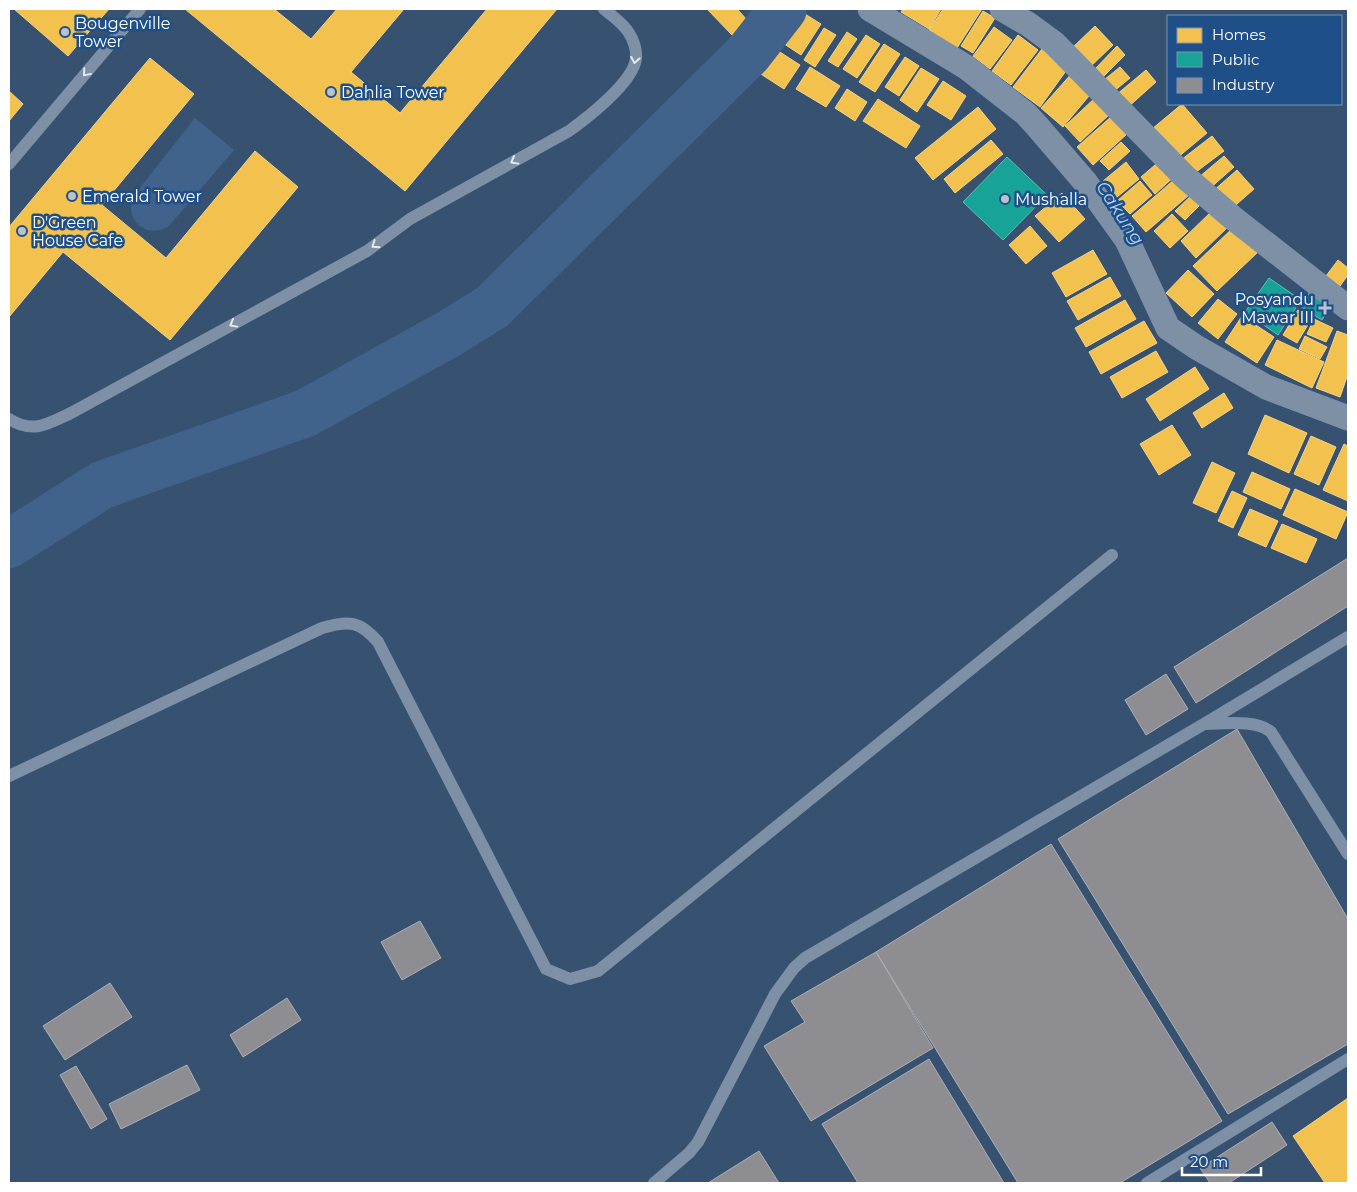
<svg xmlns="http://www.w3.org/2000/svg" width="1357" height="1192" viewBox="0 0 1357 1192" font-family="Montserrat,sans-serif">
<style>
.water{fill:#41638b}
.homes{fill:#f2c14e;stroke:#f6d483}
.public{fill:#17a398;stroke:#5dbfb7}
.industry{fill:#8d8d92;stroke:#afafb3}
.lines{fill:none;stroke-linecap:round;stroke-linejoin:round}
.river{stroke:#41638b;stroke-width:48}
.lane{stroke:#7e90a6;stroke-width:12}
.street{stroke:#7e90a6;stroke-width:25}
.oneway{stroke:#e5e9ed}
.poi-dot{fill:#b9c2cd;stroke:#1f4f88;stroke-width:2}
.labels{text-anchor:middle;stroke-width:5;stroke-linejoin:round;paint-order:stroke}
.poi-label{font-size:16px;fill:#fff;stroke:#1f4f88;text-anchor:start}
.water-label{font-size:18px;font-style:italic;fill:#b5d2f2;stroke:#1f4f88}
</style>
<rect width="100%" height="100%" fill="#375170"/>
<path class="water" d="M195 118 234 150 168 227C146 238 126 222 132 198Z"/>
<path class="homes" d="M14 9H109L68 56Z
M185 9H274L311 39 337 9H404L351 72 400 113 487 9H557L405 191Z
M707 9H737L748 21 733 36Z
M794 9H797L821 24 801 55 775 38Z
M903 9H941L929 29 901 12Z
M943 9H982L957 48 929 30Z
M983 11 995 18 973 53 961 46Z
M1095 26 1113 45 1089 68 1071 49Z
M994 27 1012 40 990 69 973 56Z
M824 28 836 35 815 67 804 60Z
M847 32 857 39 838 67 828 61Z
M866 35 880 44 857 78 843 69Z
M1018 35 1038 50 1011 85 992 71Z
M884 44 900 54 875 92 859 82Z
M769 45 800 65 784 89 753 69Z
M1045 45 1071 64 1040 107 1013 87Z
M1117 46 1125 55 1102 78 1094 70Z
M905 57 919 66 899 96 885 87Z
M150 58 194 94 102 205 166 258 255 151 298 187 170 340 63 252 9 317V227Z
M810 67 840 86 826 107 796 89Z
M1120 67 1130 78 1108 96 1099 84Z
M921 68 939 79 917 112 900 100Z
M1146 70 1156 82 1127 108 1116 95Z
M1073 72 1094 90 1063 127 1041 108Z
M943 81 966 96 951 120 927 105Z
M847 89 867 102 855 121 835 108Z
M9 91 23 104 9 121Z
M1096 97 1111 113 1080 142 1065 126Z
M878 99 920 126 906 148 863 121Z
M1182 104 1207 133 1177 158 1152 129Z
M978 107 996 129 933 180 915 158Z
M1112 116 1128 133 1093 165 1077 147Z
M1212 136 1224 151 1192 175 1181 160Z
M991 140 1003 154 955 193 944 179Z
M1121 142 1130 151 1109 170 1100 161Z
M1224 156 1234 167 1208 190 1198 178Z
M1162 159 1176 175 1155 194 1141 177Z
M1126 162 1139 179 1117 197 1103 181Z
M1237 170 1254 189 1229 211 1212 192Z
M1175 179 1189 195 1146 232 1132 216Z
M1140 181 1152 195 1130 214 1117 201Z
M1195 192 1203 202 1185 220 1175 211Z
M1062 193 1085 219 1059 242 1035 216Z
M1213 210 1229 226 1196 258 1181 241Z
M1172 214 1188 231 1170 248 1154 231Z
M1030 226 1047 246 1026 264 1009 245Z
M1235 226 1259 251 1217 291 1193 266Z
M1093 250 1107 274 1066 297 1052 273Z
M1338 260 1348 268V275L1340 286 1326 276Z
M1188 270 1214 294 1192 317 1166 293Z
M1110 277 1121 296 1078 320 1067 301Z
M1218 299 1237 314 1218 339 1198 323Z
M1125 300 1136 319 1086 347 1075 328Z
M1298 310 1312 318 1297 343 1283 335Z
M1242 316 1274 337 1257 363 1225 342Z
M1314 319 1333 328 1326 342 1307 334Z
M1144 321 1157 343 1101 374 1089 352Z
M1337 331 1348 335V374L1340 397 1316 388Z
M1305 336 1327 347 1320 359 1299 349Z
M1277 340 1324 362 1312 388 1265 365Z
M1156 351 1168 372 1122 398 1110 377Z
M1195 367 1209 389 1160 421 1146 399Z
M1224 393 1233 408 1202 428 1193 413Z
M1265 415 1307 433 1289 473 1248 454Z
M1172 425 1191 455 1159 475 1140 444Z
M1311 436 1336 447 1319 485 1294 474Z
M1344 444 1348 446V501L1323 490Z
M1212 462 1235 473 1216 513 1193 503Z
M1252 472 1290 489 1281 509 1243 492Z
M1295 489 1348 512 1336 539 1283 515Z
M1232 491 1247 498 1233 528 1218 521Z
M1250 509 1278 521 1266 547 1238 535Z
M1282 524 1317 539 1306 563 1271 548Z
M1348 1098V1183H1325L1293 1136Z"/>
<path class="public" d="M1007 157 1047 195 1003 240 963 202Z
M1269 278 1301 300 1278 335 1245 312Z
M1311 290 1333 302 1322 320 1301 307Z"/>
<path class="industry" d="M1348 558V606L1196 703 1174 667Z
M1166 674 1188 709 1146 735 1125 700Z
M1237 729 1348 919V1044L1228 1114 1058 839Z
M1051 844 1222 1121 1120 1183H1018L876 952Z
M420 921 441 958 402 980 381 942Z
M876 952 933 1048 811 1121 764 1046 805 1022 791 1001Z
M110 983 132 1017 65 1060 43 1026Z
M287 998 301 1020 243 1057 230 1035Z
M929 1059 1004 1183H858L822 1124Z
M187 1065 200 1090 121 1129 109 1104Z
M76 1066 107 1119 91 1129 60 1075Z
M1272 1122 1287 1145 1229 1183H1210L1200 1168Z
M759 1151 779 1183H708Z"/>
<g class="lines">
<path class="river" d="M9 544 102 485 306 413 452 332 492 307 748 54 783 9"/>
<path class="lane" d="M9 164 140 9
M9 419C33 434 48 424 71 413L367 251 410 219 569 131C587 118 634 82 636 58 637 50 633 39 629 33 623 23 612 16 604 9
M1204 724C1222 724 1257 719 1271 732L1348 854
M9 776 322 628C349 620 360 621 378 642L546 969 570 979 598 971 1112 555
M654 1183 689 1153 698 1142 775 994 794 968 805 958 1204 724 1348 637
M1147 1183 1348 1059"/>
<path class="street" d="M870 9 966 67 1026 114 1037 126 1086 183 1127 240 1168 328 1196 347 1266 387 1348 418
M1002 9 1028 24 1054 43 1185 177 1233 218 1348 308"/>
</g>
<defs><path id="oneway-chevron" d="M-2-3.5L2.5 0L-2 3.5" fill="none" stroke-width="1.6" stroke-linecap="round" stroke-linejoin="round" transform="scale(1.25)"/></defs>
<g class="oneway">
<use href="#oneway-chevron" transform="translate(635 60) rotate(100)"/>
<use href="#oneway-chevron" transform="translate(86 73) rotate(130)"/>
<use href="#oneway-chevron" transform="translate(514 161) rotate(151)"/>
<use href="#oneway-chevron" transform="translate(375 245) rotate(146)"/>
<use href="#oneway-chevron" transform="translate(233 324) rotate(151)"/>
</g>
<g class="poi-dot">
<circle cx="65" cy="32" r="5"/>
<circle cx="331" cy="92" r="5"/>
<circle cx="72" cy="196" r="5"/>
<circle cx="1005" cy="199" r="5"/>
<circle cx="22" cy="231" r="5"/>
<path d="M1322.5 300.5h5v5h5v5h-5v5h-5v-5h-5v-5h5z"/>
</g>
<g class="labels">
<g class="poi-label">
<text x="75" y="29">Bougenville<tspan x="75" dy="18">Tower</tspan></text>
<text x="341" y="98">Dahlia Tower</text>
<text x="82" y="202">Emerald Tower</text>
<text x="1015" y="205">Mushalla</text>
<text x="32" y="228">D'Green<tspan x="32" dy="18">House Cafe</tspan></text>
<text x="1314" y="305" text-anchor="end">Posyandu<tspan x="1314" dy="18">Mawar III</tspan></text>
</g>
<g class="water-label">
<text transform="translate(1120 213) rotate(57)" y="6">Cakung</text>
</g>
</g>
<rect width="1357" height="1192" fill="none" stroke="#ffffff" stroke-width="20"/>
<rect x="1167" y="15" width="175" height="90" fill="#1f4f88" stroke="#7995b8"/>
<rect x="1177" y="28" width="25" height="15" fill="#f2c14e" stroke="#7995b8"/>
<text x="1212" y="40" font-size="15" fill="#ffffff">Homes</text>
<rect x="1177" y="52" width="25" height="15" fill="#17a398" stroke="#7995b8"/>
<text x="1212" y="65" font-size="15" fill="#ffffff">Public</text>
<rect x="1177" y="78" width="25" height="15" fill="#8d8d92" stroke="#7995b8"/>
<text x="1212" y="90" font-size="15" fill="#ffffff">Industry</text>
<path d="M1182 1167v8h79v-8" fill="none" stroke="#ffffff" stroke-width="2.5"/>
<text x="1190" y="1167" font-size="15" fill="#ffffff" stroke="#1f4f88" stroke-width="4" paint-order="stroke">20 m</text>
</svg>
